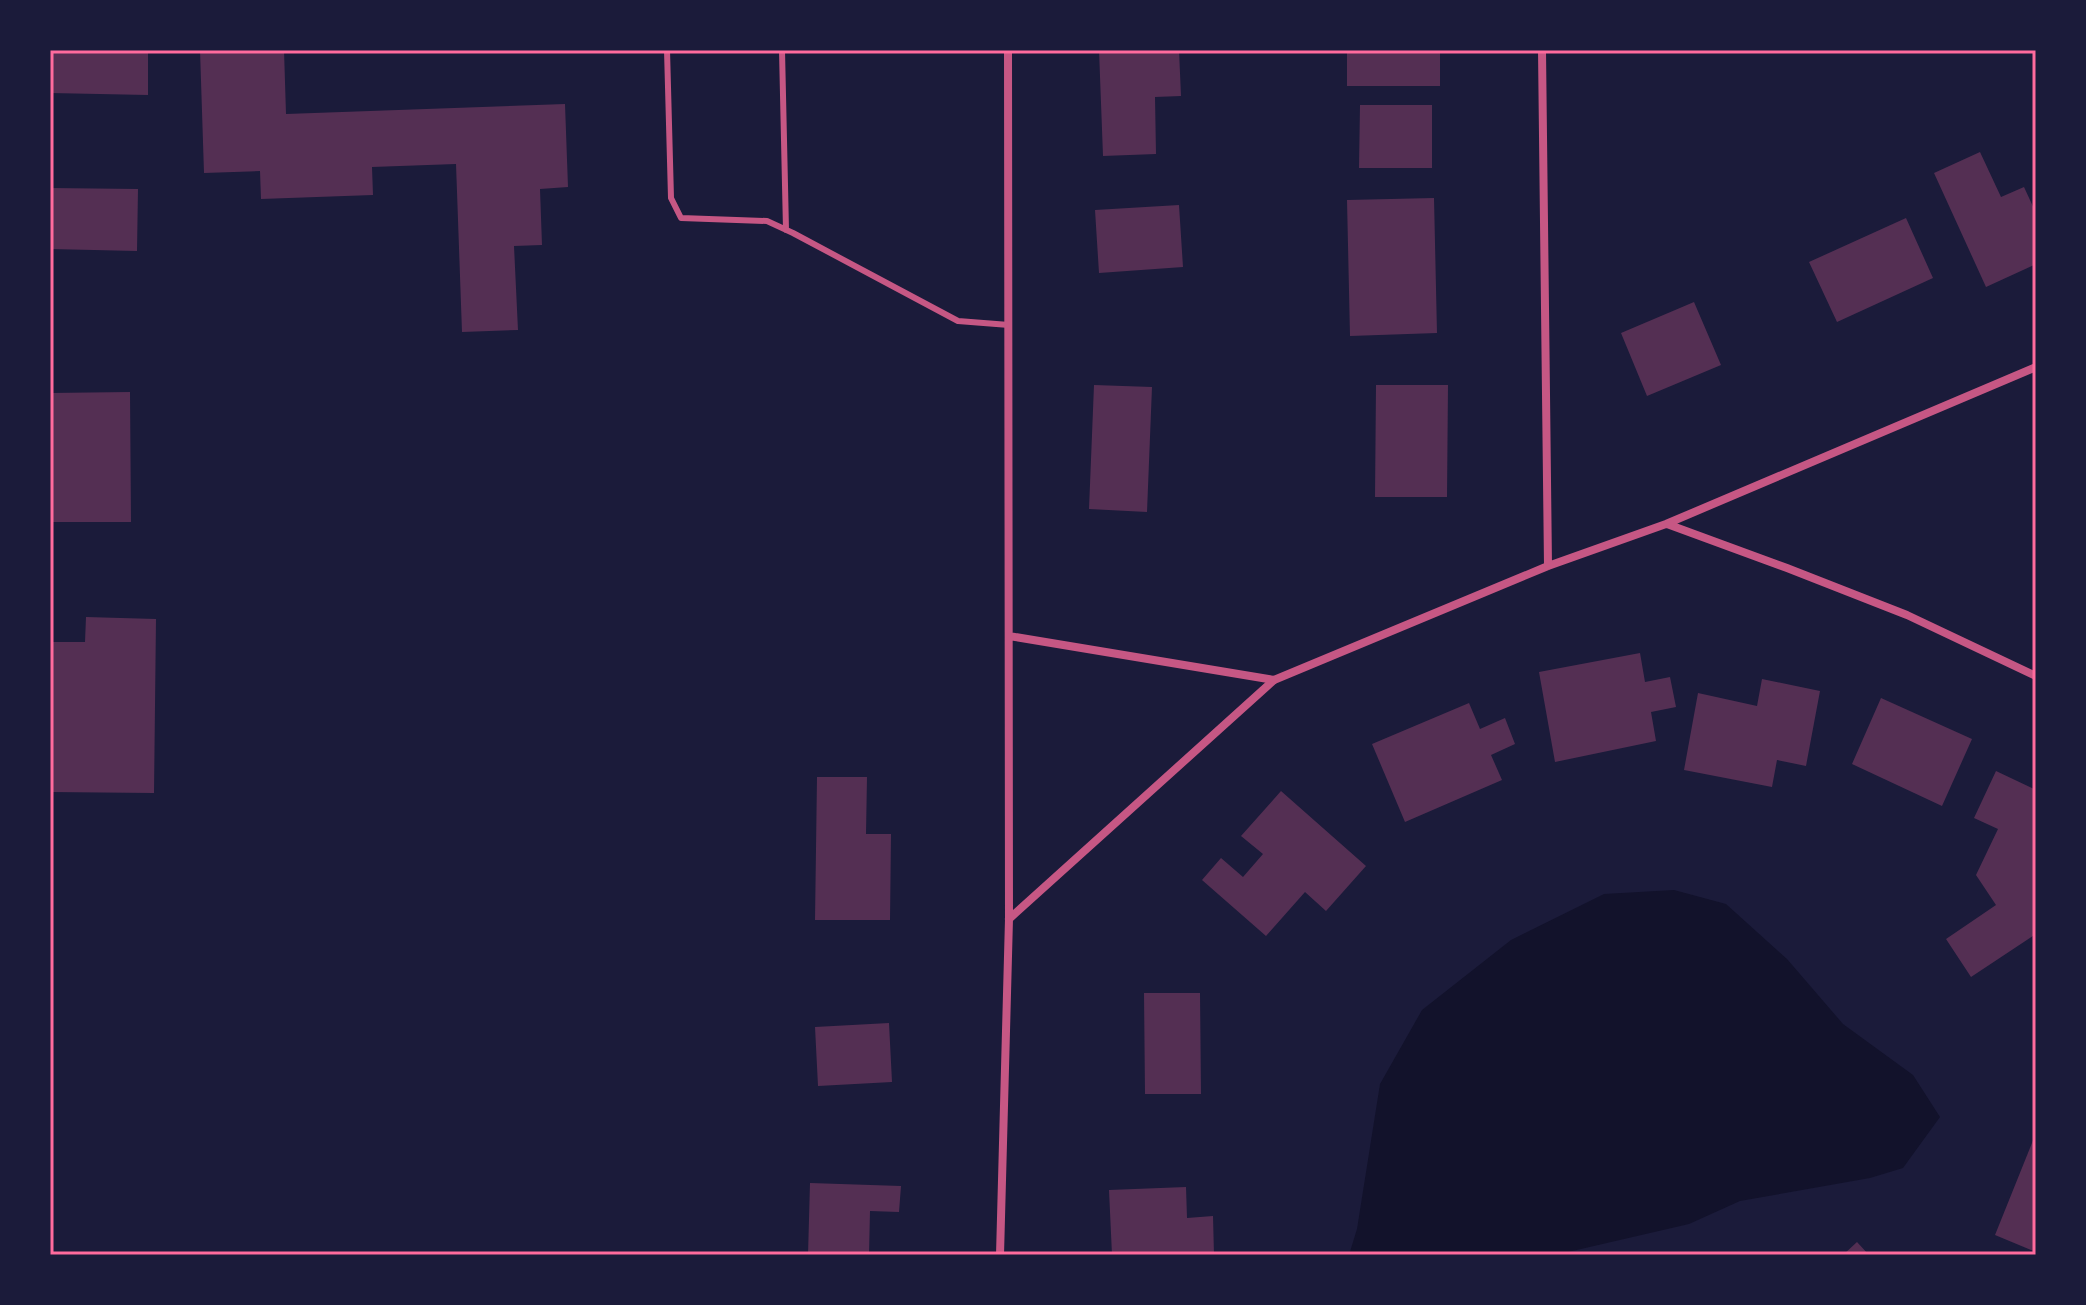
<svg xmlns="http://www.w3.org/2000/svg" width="2086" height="1305" viewBox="0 0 2086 1305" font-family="'Sofia Sans Condensed',sans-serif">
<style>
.water{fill:#12122b}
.building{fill:#542f53}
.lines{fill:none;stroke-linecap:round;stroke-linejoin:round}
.service{stroke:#c65784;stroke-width:6}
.minor{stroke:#c65784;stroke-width:8}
.neatline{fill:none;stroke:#ff6b9d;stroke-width:3}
</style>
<rect width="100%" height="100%" fill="#1b1b3a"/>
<path class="water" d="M1674 890 1726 904 1787 959 1843 1024 1913 1075 1940 1117 1903 1168 1870 1178 1740 1201 1689 1224 1568 1252 1566 1255H1349L1357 1229 1380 1084 1422 1010 1511 940 1604 894Z"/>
<path class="building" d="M50 50H148V95L50 93Z
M200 50H284L286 114 565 104 568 187 540 189 542 245 514 246 518 330 462 332 456 164 372 167 373 195 261 199 260 171 204 173Z
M1099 50H1179L1181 96 1155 97 1156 154 1103 156Z
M1347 50H1440V86H1347Z
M1360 105H1432V168H1359Z
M1980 152 2001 197 2024 187 2036 213V264L1986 287 1934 173Z
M50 188 138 189 137 251 50 249Z
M1434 198 1437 333 1350 336 1347 200Z
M1179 205 1183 267 1099 273 1095 210Z
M1906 218 1933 278 1837 322 1809 262Z
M1694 302 1721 365 1647 396 1621 333Z
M1094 385 1152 387 1147 512 1089 509Z
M1376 385H1448L1447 497H1375Z
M130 392 131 522H50V393Z
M86 617 156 619 154 793 50 792V642H85Z
M1640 653 1645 682 1670 677 1676 707 1651 712 1656 741 1555 762 1539 672Z
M1762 679 1820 691 1806 766 1777 760 1772 787 1684 770 1698 693 1757 706Z
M1881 698 1972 739 1942 806 1852 764Z
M1469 703 1480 729 1505 718 1515 744 1491 755 1502 780 1405 822 1372 744Z
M1996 771 2036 790V934L1971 977 1946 939 1996 905 1976 875 1998 829 1974 818Z
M817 777H867L866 834H891L890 920H815Z
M1281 791 1366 866 1326 911 1305 892 1266 936 1202 880 1221 858 1243 877 1263 854 1241 836Z
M1144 993H1200L1201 1094H1145Z
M889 1023 892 1082 818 1086 815 1027Z
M2036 1133V1252L1995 1235Z
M810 1183 901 1186 899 1212 870 1211 869 1255H808Z
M1186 1187 1187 1218 1213 1216 1214 1255H1112L1109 1190Z
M1857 1242 1869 1255H1843Z"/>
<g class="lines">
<path class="service" d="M667 50 671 198 681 218 767 221 793 233 958 321 1009 325
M782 50 786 230"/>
<path class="minor" d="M1542 50 1548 566
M1667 524 1787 568 1907 615 2036 676
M1009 636 1274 680
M1009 919 1274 680 1548 566 1666 524 2036 367
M1000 1255 1009 919 1008 50"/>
</g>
<rect width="2086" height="1305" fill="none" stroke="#1b1b3a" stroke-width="104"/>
<rect x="52" y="52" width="1982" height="1201" class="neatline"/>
</svg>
